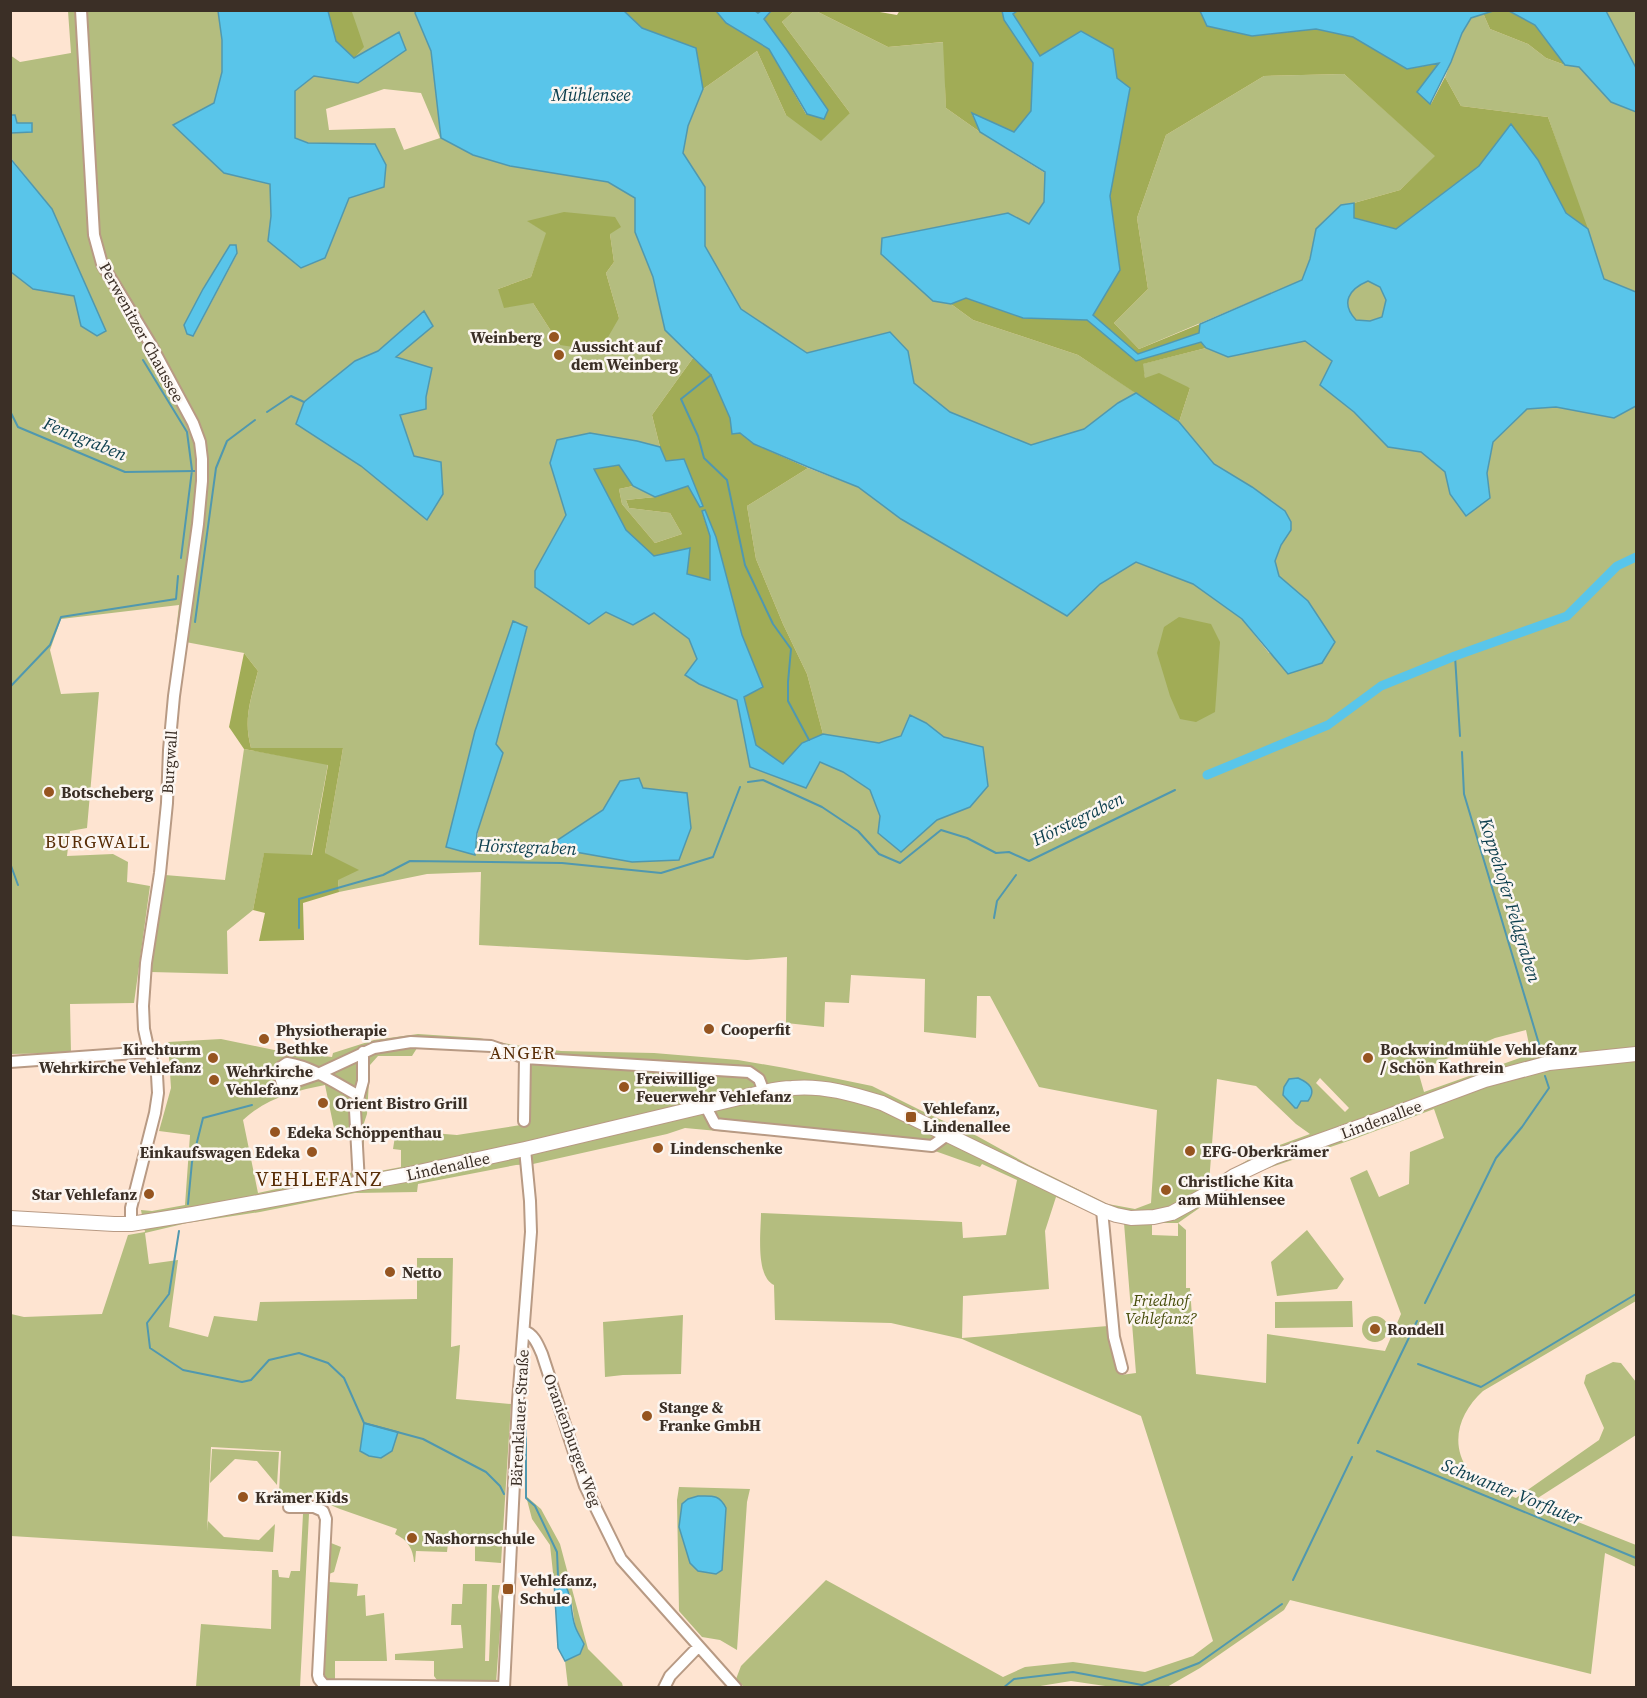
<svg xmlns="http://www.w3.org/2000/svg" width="1647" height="1698" viewBox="0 0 1647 1698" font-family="'Source Serif 4',serif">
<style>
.green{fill:#b4bd7f;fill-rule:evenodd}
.forest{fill:#a1ac56}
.water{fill:#59c5ea;stroke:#5098af;stroke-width:1.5;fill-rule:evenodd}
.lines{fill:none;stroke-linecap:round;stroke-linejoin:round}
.stream{stroke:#5098af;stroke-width:2}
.canal{stroke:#59c5ea;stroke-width:9}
.minor-casing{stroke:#b89a84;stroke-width:14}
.major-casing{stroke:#b89a84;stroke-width:16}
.minor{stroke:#fff;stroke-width:10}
.major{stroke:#fff;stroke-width:14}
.poi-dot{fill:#965520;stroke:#fcf6f1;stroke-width:2}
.labels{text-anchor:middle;stroke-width:5;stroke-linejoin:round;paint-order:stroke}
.street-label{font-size:16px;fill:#3b2f26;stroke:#fcf6f1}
.poi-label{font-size:16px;font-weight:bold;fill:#3b2f26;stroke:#fcf6f1;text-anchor:start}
.park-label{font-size:16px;font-style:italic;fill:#474d0a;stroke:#fcf6f1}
.water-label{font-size:18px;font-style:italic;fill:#0c3e4d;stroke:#fcf6f1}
.neighbourhood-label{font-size:18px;letter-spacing:1.5px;fill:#582d06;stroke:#fcf6f1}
.quarter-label{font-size:20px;letter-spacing:1.5px;fill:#582d06;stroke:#fcf6f1}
</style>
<rect width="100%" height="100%" fill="#fee4d1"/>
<path class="green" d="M68 11H218L222 40V72L214 103 174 125 224 173 271 184V216L268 241 325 258 349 198 375 144 308 143 295 138V91L314 76 358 83 405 50 399 33 354 58 352 12 351 11H416L415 13 431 51 441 138 473 155 510 166 608 182 635 198V232L653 277 665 330 693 358 652 415 660 447 637 441 550 463 566 515 535 571 606 612 633 625 654 613 689 639 697 659 685 675 699 684 737 700 750 767 806 788 820 762 843 772 870 790 880 816 878 833 901 852 937 820 970 807 983 748 943 737 926 723 909 716 901 736 879 743 823 734 807 674 783 624 756 559 747 506 808 468 858 487 901 519 1067 616 1100 584 1136 562 1193 584 1242 619 1269 653 1335 642 1308 601 1279 576 1275 561 1281 545 1290 530 1291 522 1285 511 1252 487 1214 464 1179 422 1190 388 1145 378 1142 364 1206 348 1228 357 1305 341 1332 361 1321 385 1354 412 1388 447 1421 452 1445 472 1450 494 1490 498 1487 473 1493 442 1527 409 1556 407 1614 418 1636 406V1301L1483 1391C1460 1412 1449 1442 1468 1470 1471 1474 1473 1479 1476 1482 1483 1487 1507 1494 1516 1498L1599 1440 1604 1428 1584 1383 1586 1375 1613 1362 1621 1363 1636 1382V1435L1530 1503 1636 1545V1567L1605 1553 1591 1674 1290 1600 1284 1610 1200 1668 1167 1687H1112L1071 1681 1028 1688 744 1687 736 1679 741 1666 826 1580 1003 1677 1025 1667 1073 1662 1145 1672 1193 1656 1213 1641 1141 1416 962 1339 891 1323 775 1320 774 1285C755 1276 761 1231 761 1213L962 1222 963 1238 1006 1235 1017 1180 982 1164 980 1167 935 1151 685 1128 667 1134 533 1164 516 1165 418 1184 417 1192 355 1193 260 1212 187 1223 145 1233 149 1264 178 1260 169 1327 208 1337 214 1316 257 1321 260 1302 417 1299V1258H453L451 1347 460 1345 456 1399 511 1404 501 1563 475 1561V1544L448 1543 447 1552 416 1551 415 1562H414C413 1549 408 1540 395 1534L397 1529 340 1509 304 1494 279 1493 281 1451 211 1447 207 1531 208 1521 224 1537 259 1540 275 1524 273 1552 11 1536V1314L24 1317 102 1314 128 1235 145 1232 141 1210 152 1211 185 1205 190 1135 159 1131 171 1088 168 1042 221 1039 279 1051 332 1057 333 1053 374 1040 418 1034 479 1038 514 1045 561 1051 654 1053 738 1060 785 1068 872 1086 926 1113 977 1136 1029 1165 1108 1204 1135 1209 1151 1203 1157 1110 1039 1087 990 996H977L976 1038 924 1032 925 979 851 975 849 1003 825 1002 824 1027 786 1023 787 957 747 960 479 945 481 872 427 874 339 892 338 880 325 853 343 748H251C243 718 251 700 258 671L244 653 175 640 179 605 61 619 50 650 61 694 99 692 87 828 70 831 67 856 113 854 128 862 127 882 150 886 134 1003 70 1004 71 1053 11 1054V272L33 289 74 296 96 336 52 209 11 158V133L32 132 17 123 15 115H11L10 55 20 62 71 53ZM384 89 421 93 440 138 404 150 395 128 329 130 326 109ZM528 221 610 234 614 262 606 273 619 318 560 345 533 303 498 289 531 277 547 233ZM230 245H236L237 254 194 335 187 334 184 325 203 289ZM423 311 433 326 395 357 432 368 426 397 400 415 414 456 427 520 361 466 296 423 304 402 355 361 378 351ZM513 621 527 628C507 703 484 778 475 855V731ZM642 788 687 793 548 847 603 810ZM1526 1030 1531 1054 1424 1092 1418 1071 1495 1038ZM419 1045 488 1049 529 1063 527 1124 457 1135 396 1130 393 1149 401 1150V1167L364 1174V1123L367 1114 370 1065 378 1056H412ZM1320 1078 1349 1108 1345 1112 1316 1083ZM1217 1079 1256 1086 1296 1124 1310 1134 1263 1151 1209 1183ZM325 1085 335 1133 351 1131 354 1172 258 1193 243 1120C266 1098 295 1091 325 1085ZM1434 1109 1444 1138 1410 1152 1409 1184 1379 1197 1367 1170 1350 1178 1401 1314 1385 1351 1267 1334 1266 1383 1196 1374 1190 1288H1186V1230L1178 1223 1235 1183 1263 1170 1354 1139ZM1056 1197 1098 1216 1124 1223 1136 1373 1121 1375 1108 1326 962 1338 963 1296 1049 1289 1045 1231ZM1152 1223H1178V1236L1152 1235ZM364 1423 397 1432 360 1451Z
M794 11H816L888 47 944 42 946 108 980 132 1045 173 1044 202 1029 225 1008 213 882 238 933 301 951 304 973 320 1078 355 1136 393 1118 403 1084 429 1031 446 950 412 914 383 908 351 890 332 807 353 741 309 705 246V187L683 153 688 126 703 89 757 51 786 115 850 113 782 22Z
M1606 11H1636V68Z
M1483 13 1490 29 1528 44 1546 58 1565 65 1579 67 1611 102 1636 112V292L1604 279 1548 117 1461 106 1445 77 1462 33 1471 18Z
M1344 74 1436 156 1400 190 1354 203 1341 205 1316 229 1310 259 1302 280 1139 349 1114 323 1148 289 1137 218 1166 135 1264 76Z
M1368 281 1380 287 1386 300 1382 317 1370 321 1355 320C1340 302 1349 289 1368 281Z
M633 486 655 497 626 500 629 508 670 513 682 534 655 543 622 504 619 489Z
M244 749 328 764 311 856 264 854 253 910 227 931 228 974 151 972 165 875 225 880Z
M1307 1230 1344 1279 1337 1289 1277 1296 1271 1262Z
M1352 1301 1353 1327 1275 1328V1302Z
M683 1315 681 1374 623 1375 605 1377 603 1322Z
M1362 1329a13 13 0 1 1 26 0a13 13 0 1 1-26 0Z
M212 1449 279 1452 277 1485 257 1461 235 1459 210 1483Z
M679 1487 750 1489 747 1502 737 1650 720 1640 702 1637 679 1611 677 1500Z
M526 1496 541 1509 560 1544 588 1649 622 1683 623 1687H568L565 1661 580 1654 584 1644 575 1626 571 1596 558 1576 554 1582 550 1545 532 1519Z
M303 1514H309L300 1687H196L201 1624 271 1629 272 1570H278L279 1577 289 1578 291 1571H300Z
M331 1543 341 1547 334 1572 329 1574Z
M329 1582 358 1584 357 1596 365 1595 366 1616 384 1613 387 1661H335V1683L324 1682Z
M463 1584H487L485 1661H489L492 1585H500L498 1597 501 1616 496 1683 440 1684 434 1676V1661L395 1660V1654L463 1648 461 1625H451L452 1604H462Z"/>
<path class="forest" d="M900 10 1002 11 1004 20 1033 63 1031 111 1014 132 972 114 980 132 946 108 943 42 888 47 816 11H874L897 15Z
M1017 10 1200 11 1207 26 1252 36 1316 29 1353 37 1407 69 1440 63 1431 104 1445 77 1461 106 1548 117 1588 229 1566 213 1538 160 1511 124 1479 166 1396 229 1354 218V203L1400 190 1435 156 1344 74 1264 76 1166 135 1137 218 1148 289 1114 323 1139 349 1200 324V333L1138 354 1093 315 1120 270 1110 196 1130 88 1117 78 1112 49 1081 31 1040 56 1013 14Z
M328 11H351L352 12 364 47 354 58 335 41Z
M624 11H716L726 23 769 49 806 114 828 110 786 49 764 19 771 11H794L782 22 850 113 821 141 786 115 757 51 703 89 695 48 642 28Z
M1493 11H1509L1535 25 1565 65 1546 58 1528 44 1490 29 1483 13Z
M564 212 615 217 621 227 610 234 614 262 606 273 619 318 600 351 560 345 533 303 504 308 498 289 531 277 546 233 527 221Z
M966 298 1023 318 1087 320 1136 361 1201 342 1206 348 1143 364 1145 378 1159 373 1190 388 1179 422 1078 355 973 320 951 304Z
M693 358 711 375 730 418 732 433H740L754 444 808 468 747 506 756 559 783 624 807 674 823 734 802 743 783 764 756 745 744 696 763 687 742 635 716 537 705 511 702 512 710 536V580L687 574 653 556 626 530 594 469 619 465 633 486 619 489 622 504 655 543 682 534 670 513 629 508 626 500 655 497 688 486 700 507 684 459 665 461 660 447 652 415Z
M1179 617 1211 624 1220 642 1215 712 1196 722 1180 719 1170 696 1157 653 1164 627Z
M244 653 258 671C251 699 243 719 251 748H343L325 853 359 870 338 880 339 892 303 903 304 940 259 941 265 913 253 910 264 853 312 855 328 765 244 749 229 727Z"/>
<path class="water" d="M218 11H328L336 41 354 58 399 32 406 50 358 83 314 76 295 91V138L308 143 375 144 386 165 384 187 349 198 325 258 301 268 268 241 271 216 270 184 224 173 173 125 214 103 222 72V40Z
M416 11H624L642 28 696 48 703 89 688 126 683 153 705 187V246L741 309 807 353 890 332 908 351 914 383 950 412 1031 445 1084 429 1118 403 1136 393 1179 422 1214 464 1252 487 1285 511 1291 522V530L1281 545 1275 561 1279 576 1308 601 1335 642 1322 663 1288 674 1242 619 1193 584 1136 562 1100 584 1067 616 901 519 858 487 808 467 754 444 740 433 732 434 730 418 711 375 665 330 653 277 635 232V198L608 182 510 166 473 155 441 138 431 51 415 13Z
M716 11H755L758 13 761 11H771L764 19 786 49 828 110 824 119 807 114 769 49 726 23Z
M1002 11H1017L1013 14 1040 56 1081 31 1113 49 1117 78 1130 88 1110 196 1120 270 1093 315 1138 354 1199 333 1200 324 1302 280 1310 259 1316 229 1341 205 1354 203V218L1396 229 1479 166 1511 124 1538 160 1566 213 1588 229 1604 279 1636 292V406L1614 418 1556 407 1527 409 1493 442 1487 473 1490 498 1466 516 1450 494 1445 472 1421 452 1388 447 1354 412 1320 385 1332 361 1305 341 1228 357 1206 348 1201 342 1136 361 1087 320 1023 318 966 298 951 304 933 301 881 254 882 238 1008 213 1029 224 1044 202 1045 172 980 132 972 113 1014 132 1031 111 1033 63 1004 20ZM1368 281 1380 287 1386 300 1382 317 1370 321 1356 320C1340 303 1349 289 1368 281Z
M1200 11H1493L1471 18 1462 33 1451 62 1430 104 1417 92 1439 63 1407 69 1353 37 1316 29 1252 36 1207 26Z
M1509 11H1606L1636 68V112L1611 102 1579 67 1565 65 1535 25Z
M10 115H15L17 123H32V132L11 133Z
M10 158 52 209 106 331 97 336 81 326 74 296 33 289 11 272Z
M230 245H236L237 253 193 336 187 334 184 325 203 289Z
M424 311 433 326 396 357 432 368 426 397V409L400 415 414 456 441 462 443 494 427 520 361 466 296 424 304 402 355 361 378 351Z
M590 433 637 441 660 447 666 461 684 459 703 506 700 507 688 486 655 497 633 486 619 465 594 469 626 530 654 556 690 548 687 574 710 580V536L702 511 705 510 716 537 742 635 763 687 744 697 756 745 783 764 802 743 823 734 879 743 901 736 910 715 926 723 944 737 983 747 988 786 970 807 937 820 901 852 878 833 880 816 870 790 843 772 820 762 806 788 750 767 737 700 699 684 685 675 697 659 689 639 654 613 633 625 606 612 589 624 535 587V571L566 515 550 463 557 440Z
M513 621 527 627 496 744 503 753 477 833 475 855 446 847 475 731Z
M639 778 643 788 687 793 691 828 679 860 632 862 547 847 603 810 620 781Z
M1298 1078C1309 1083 1317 1089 1308 1101H1301L1297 1108H1295L1283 1095 1284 1087 1289 1079Z
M364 1423 398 1432 392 1451 381 1458 369 1456 360 1451Z
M698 1496C712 1496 719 1494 726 1508L722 1570 716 1574 698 1571 690 1563 679 1527 682 1504 688 1499Z
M558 1576C574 1592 569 1607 575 1626 577 1632 581 1638 584 1644L580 1654 565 1661 558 1648 554 1582Z"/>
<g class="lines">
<path class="stream" d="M143 360 187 432 192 470 181 558
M711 375 681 399 698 436 704 458 727 480 745 565 773 624 791 649 788 682V701L809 740
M10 411 18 427 125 472 195 471
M267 412 291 396 304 402
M195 622 216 468 227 441 255 420
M1455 656 1460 736
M10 687 50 645 61 617 176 599 178 576
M1462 752 1464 794 1542 1054
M748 782 763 780 822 807 858 831 879 854 900 863 941 830 967 838 996 853 1009 852 1029 861 1175 790
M10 863 18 885
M994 918 997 901 1016 875
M299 928V899L383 875 410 861 562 863 661 873 713 857 740 787
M188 1204 192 1162 203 1118 252 1105
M179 1231 169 1294 147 1323 150 1348 183 1370 242 1382 251 1380 269 1360 299 1353 328 1363 344 1378 364 1423 423 1439 486 1472 500 1486 504 1494
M1425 1303 1496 1158 1522 1127 1549 1088 1545 1076
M1418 1364 1481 1387 1636 1294
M526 1430V1498L535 1506 557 1552 558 1576
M1358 1443 1417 1321
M1377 1451 1636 1558
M1293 1580 1352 1457
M1003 1688 1014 1679 1073 1672 1142 1685 1199 1663 1282 1604"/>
<path class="canal" d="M1207 775 1328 725 1381 686 1455 656 1567 616 1617 566 1636 557"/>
<defs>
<path id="minor" d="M81 10 94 235 102 264 150 343 193 423 200 442 202 459V481L198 524 174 696 169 750 167 803 160 873 146 963 143 1006 144 1029 149 1052 157 1075 158 1093 155 1113 131 1208V1224
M10 1062 149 1052
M359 1096C337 1084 313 1067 287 1063L281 1067 279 1074 282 1083 285 1085 318 1074 374 1048 411 1042 491 1046 525 1058 749 1072 759 1079 764 1092
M705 1105 715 1124 932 1146 947 1135
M524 1121 525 1058
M359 1183 355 1110 363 1081V1052
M1102 1210 1114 1337 1122 1368
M524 1331C534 1334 538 1345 542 1354L585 1486 621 1559 736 1688
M289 1507H314L323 1511 326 1519 318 1675 319 1679 324 1685 504 1687
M504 1688 518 1401 531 1232 530 1201 525 1149
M664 1688 670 1676 698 1647"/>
<path id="major" d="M10 1218 114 1224H131L193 1214 405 1175 525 1149 764 1092C773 1090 783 1088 792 1088 823 1085 853 1094 882 1103L1102 1210 1116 1215 1131 1218 1154 1217 1172 1213 1205 1195 1234 1176 1274 1157 1367 1124 1485 1080 1549 1063 1636 1054"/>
</defs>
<use href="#minor" class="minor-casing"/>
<use href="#major" class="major-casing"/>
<use href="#minor" class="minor"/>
<use href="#major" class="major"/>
</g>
<g class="poi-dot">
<circle cx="554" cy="337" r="6"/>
<circle cx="559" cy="355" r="6"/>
<circle cx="49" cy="792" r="6"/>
<circle cx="709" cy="1029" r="6"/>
<circle cx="264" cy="1039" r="6"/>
<circle cx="213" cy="1058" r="6"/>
<circle cx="1368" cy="1058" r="6"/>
<circle cx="214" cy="1080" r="6"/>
<circle cx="624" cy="1087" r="6"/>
<circle cx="323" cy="1103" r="6"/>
<rect x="905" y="1111" width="12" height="12" rx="3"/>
<circle cx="275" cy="1132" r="6"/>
<circle cx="658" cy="1148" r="6"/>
<circle cx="1190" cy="1151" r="6"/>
<circle cx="312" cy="1152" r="6"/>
<circle cx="1166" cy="1190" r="6"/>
<circle cx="149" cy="1194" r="6"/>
<circle cx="390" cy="1272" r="6"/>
<circle cx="1375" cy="1329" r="6"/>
<circle cx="647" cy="1416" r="6"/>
<circle cx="243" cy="1497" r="6"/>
<circle cx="412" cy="1538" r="6"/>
<rect x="502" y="1583" width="12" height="12" rx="3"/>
</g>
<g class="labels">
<g class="street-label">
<text transform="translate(142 332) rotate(61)" y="6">Perwenitzer Chaussee</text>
<text transform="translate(169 762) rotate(-86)" y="6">Burgwall</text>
<text transform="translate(1381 1119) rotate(-20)" y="6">Lindenallee</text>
<text transform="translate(448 1166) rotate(-12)" y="6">Lindenallee</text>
<text transform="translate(519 1418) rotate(-87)" y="6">Bärenklauer Straße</text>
<text transform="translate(573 1440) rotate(70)" y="6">Oranienburger Weg</text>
</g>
<g class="poi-label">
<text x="542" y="343" text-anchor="end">Weinberg</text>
<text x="571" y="352">Aussicht auf<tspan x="571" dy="18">dem Weinberg</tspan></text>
<text x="61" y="798">Botscheberg</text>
<text x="721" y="1035">Cooperfit</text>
<text x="276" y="1036">Physiotherapie<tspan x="276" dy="18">Bethke</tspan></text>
<text x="201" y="1055" text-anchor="end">Kirchturm<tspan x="201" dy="18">Wehrkirche Vehlefanz</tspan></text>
<text x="1380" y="1055">Bockwindmühle Vehlefanz<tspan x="1380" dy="18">/ Schön Kathrein</tspan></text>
<text x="226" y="1077">Wehrkirche<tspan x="226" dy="18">Vehlefanz</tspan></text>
<text x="636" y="1084">Freiwillige<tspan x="636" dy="18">Feuerwehr Vehlefanz</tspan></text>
<text x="335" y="1109">Orient Bistro Grill</text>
<text x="923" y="1114">Vehlefanz,<tspan x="923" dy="18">Lindenallee</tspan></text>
<text x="287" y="1138">Edeka Schöppenthau</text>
<text x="670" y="1154">Lindenschenke</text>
<text x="1202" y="1157">EFG-Oberkrämer</text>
<text x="300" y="1158" text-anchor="end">Einkaufswagen Edeka</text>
<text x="1178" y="1187">Christliche Kita<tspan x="1178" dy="18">am Mühlensee</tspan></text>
<text x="137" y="1200" text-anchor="end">Star Vehlefanz</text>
<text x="402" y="1278">Netto</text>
<text x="1387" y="1335">Rondell</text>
<text x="659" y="1413">Stange &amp;<tspan x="659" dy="18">Franke GmbH</tspan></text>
<text x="255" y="1503">Krämer Kids</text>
<text x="424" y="1544">Nashornschule</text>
<text x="520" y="1586">Vehlefanz,<tspan x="520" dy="18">Schule</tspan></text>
</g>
<g class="park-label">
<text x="1161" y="1306">Friedhof<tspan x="1161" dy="18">Vehlefanz?</tspan></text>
</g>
<g class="water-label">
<text x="591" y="101">Mühlensee</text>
<text transform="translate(85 439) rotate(22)" y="6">Fenngraben</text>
<text transform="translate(1078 819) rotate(-26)" y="6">Hörstegraben</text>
<text transform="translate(527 847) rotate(2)" y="6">Hörstegraben</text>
<text transform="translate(1510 900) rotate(73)" y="6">Koppehofer Feldgraben</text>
<text transform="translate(1512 1492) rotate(22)" y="6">Schwanter Vorfluter</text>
</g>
<g class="neighbourhood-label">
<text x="98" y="848">BURGWALL</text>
<text x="523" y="1059">ANGER</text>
</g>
<g class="quarter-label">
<text x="319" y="1186">VEHLEFANZ</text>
</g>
</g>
<rect width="1647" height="1698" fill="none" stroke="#3b2f26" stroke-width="24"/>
</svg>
